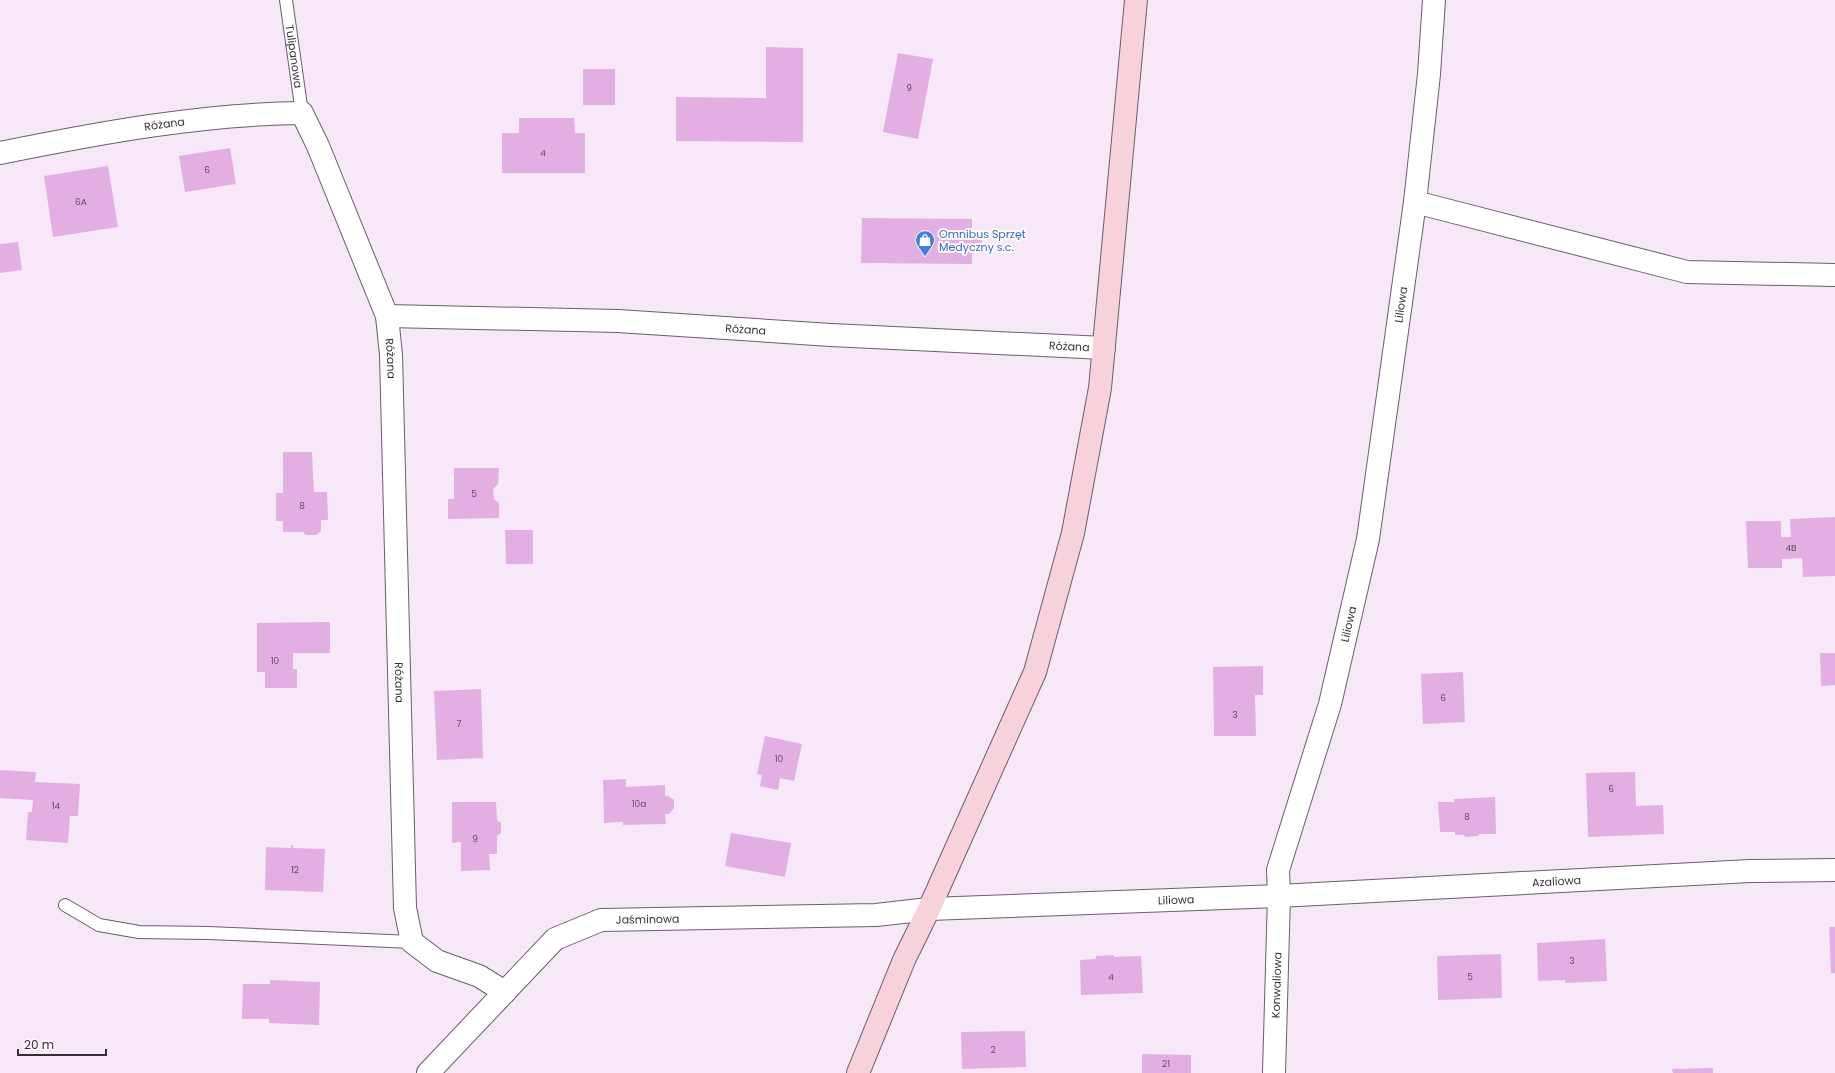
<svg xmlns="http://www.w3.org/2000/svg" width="1835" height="1073" viewBox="0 0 1835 1073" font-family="Poppins,sans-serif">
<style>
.building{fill:#e3afe3}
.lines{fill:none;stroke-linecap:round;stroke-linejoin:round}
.lane-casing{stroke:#6a5e6b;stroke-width:14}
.street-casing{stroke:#6a5e6b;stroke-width:24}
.secondary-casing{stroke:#6a5e6b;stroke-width:24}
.lane{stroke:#fff;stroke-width:12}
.street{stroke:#fff;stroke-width:22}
.secondary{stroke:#f7d2db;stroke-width:22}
.labels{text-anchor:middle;stroke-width:4;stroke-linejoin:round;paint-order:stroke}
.number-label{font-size:9px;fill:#604f60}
.street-label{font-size:11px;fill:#342f34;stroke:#fef9fe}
.shop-label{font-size:11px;fill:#366cbe;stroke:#fef9fe;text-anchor:start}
</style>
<rect width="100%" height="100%" fill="#f6e8f7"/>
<path class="building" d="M766 47 803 48V142L676 141V97L766 98Z
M898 53 933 59 918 139 883 132Z
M583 69H615V105H583Z
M519 118H574L575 133H585V173H502V133H519Z
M230 148 236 184 185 192 179 156Z
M108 166 118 227 53 237 44 176Z
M862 218 972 219V235H982V249L972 248V264L861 263Z
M18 242 22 270 0 273V244Z
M283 452H312L314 492H327L328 520H321V531L316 535H306L303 532H283V521H276V493H283Z
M454 468H499L498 484 493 489 494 499 499 503V518L448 519V499H454Z
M1835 517V576L1803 577 1802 558 1782 559V568H1748L1746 521H1781V537H1791L1790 519Z
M505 530H533V564H506Z
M330 622V653H293V669H297V688H265V672H257V623Z
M1820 653H1835V685L1821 686Z
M1263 666V695H1255L1256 736H1214L1213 667Z
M1463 672 1465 722 1423 724 1421 674Z
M481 689 483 758 437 760 434 691Z
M765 736 802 744 794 781 780 778 778 790 760 786 762 775 757 774Z
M0 770 36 772 35 782 80 784 78 816H70L68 843 26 840 28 812H32L33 800 0 798Z
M1635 772 1636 806 1663 805 1664 834 1588 837 1586 773Z
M626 779V787L665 785V796H668L674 800V808L669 814H665L666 824 623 825V822L604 823 603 780Z
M1495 797 1496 834H1479V836L1465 837 1464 835H1455V832H1440L1438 802H1454V799Z
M452 802H496L497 820 501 823V833L497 836V854H489L490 870 461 871V842L452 843Z
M731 833 791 843 785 877 725 866Z
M291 845H293V848L325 849 323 892 265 890 266 847 291 848Z
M1829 927H1835V973H1831Z
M1605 939 1607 981 1565 983V980L1538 981 1537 943Z
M1501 954 1502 998 1438 1000 1437 956Z
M1114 955V957L1141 956 1143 993 1081 995 1080 960 1096 959V956Z
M270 980 320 982 319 1025 269 1023V1019H242L243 984H270Z
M1025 1031 1026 1067 962 1069 961 1032Z
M1142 1054 1191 1055V1073H1142Z
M1713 1068V1073H1673L1672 1069Z"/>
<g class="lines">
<defs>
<g id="lane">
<path id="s1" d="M286 0 302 113"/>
<path d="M65 905 99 925 139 932 208 933 412 942"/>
</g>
<g id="street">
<path id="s2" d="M0 153C99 133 201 114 302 113L318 146 387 316 391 355 405 908 412 942 437 961 479 976 505 992"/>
<path d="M1415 202 1687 272 1835 275"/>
<path id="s3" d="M387 316 618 321 831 335 1104 348"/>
<path id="s4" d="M428 1073 555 939 601 920 876 915 929 909 1279 896 1278 870 1330 704 1368 539 1415 202 1429 74 1434 0"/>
<path id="s5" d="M1274 1073 1279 896 1750 871 1835 870"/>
</g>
<path id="secondary" d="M858 1073 904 960 929 909 1035 672 1073 533 1100 388 1136 0"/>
</defs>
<use href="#lane" class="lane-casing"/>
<use href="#street" class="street-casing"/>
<use href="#secondary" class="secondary-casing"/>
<use href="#lane" class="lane"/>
<use href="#street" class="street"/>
<use href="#secondary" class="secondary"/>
</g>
<defs>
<symbol id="shop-pin" viewBox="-11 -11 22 30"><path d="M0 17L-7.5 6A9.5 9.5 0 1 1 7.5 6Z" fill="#3f7fe0" stroke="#fef9fe"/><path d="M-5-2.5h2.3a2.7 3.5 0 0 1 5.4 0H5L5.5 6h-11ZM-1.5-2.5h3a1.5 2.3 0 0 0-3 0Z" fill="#fff"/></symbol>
</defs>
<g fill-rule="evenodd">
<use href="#shop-pin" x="914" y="229" width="22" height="30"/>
</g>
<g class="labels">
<g class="number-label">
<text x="909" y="91">9</text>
<text x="543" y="156">4</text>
<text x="207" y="173">6</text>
<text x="81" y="205">6A</text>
<text x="474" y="497">5</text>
<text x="302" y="509">8</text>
<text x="1791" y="551">4B</text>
<text x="275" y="664">10</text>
<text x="1443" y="701">6</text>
<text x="1235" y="718">3</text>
<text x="459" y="727">7</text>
<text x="779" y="762">10</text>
<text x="1611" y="792">6</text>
<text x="639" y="807">10a</text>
<text x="56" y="809">14</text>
<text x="1467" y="820">8</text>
<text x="475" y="842">9</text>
<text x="295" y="873">12</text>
<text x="1572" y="964">3</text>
<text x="1111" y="980">4</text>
<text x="1470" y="980">5</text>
<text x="993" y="1053">2</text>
<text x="1166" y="1067">21</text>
</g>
<g class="street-label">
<text dy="4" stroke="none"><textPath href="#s1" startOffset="57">Tulipanowa</textPath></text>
<text dy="4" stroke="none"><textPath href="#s2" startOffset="167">Różana</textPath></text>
<text dy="4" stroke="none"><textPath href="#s4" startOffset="1519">Liliowa</textPath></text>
<text dy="4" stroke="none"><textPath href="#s3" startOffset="359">Różana</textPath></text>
<text dy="4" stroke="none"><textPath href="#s3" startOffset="683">Różana</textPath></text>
<text dy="4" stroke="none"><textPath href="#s2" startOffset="568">Różana</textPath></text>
<text dy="4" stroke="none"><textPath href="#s4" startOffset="1195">Liliowa</textPath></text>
<text dy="4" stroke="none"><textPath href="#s2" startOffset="892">Różana</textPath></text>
<text dy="4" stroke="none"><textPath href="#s5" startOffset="455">Azaliowa</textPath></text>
<text dy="4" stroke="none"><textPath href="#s4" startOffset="810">Liliowa</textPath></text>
<text dy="4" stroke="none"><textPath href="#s4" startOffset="281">Jaśminowa</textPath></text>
<text dy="4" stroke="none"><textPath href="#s5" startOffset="88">Konwaliowa</textPath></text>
</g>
<g class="shop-label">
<text x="939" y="238">Omnibus Sprzęt<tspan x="939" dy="13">Medyczny s.c.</tspan></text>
</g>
</g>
<path d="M18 1049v6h88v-6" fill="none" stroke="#342f34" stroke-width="2"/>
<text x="24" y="1049" font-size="12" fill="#342f34" stroke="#fef9fe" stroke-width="3" paint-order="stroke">20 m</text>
</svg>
